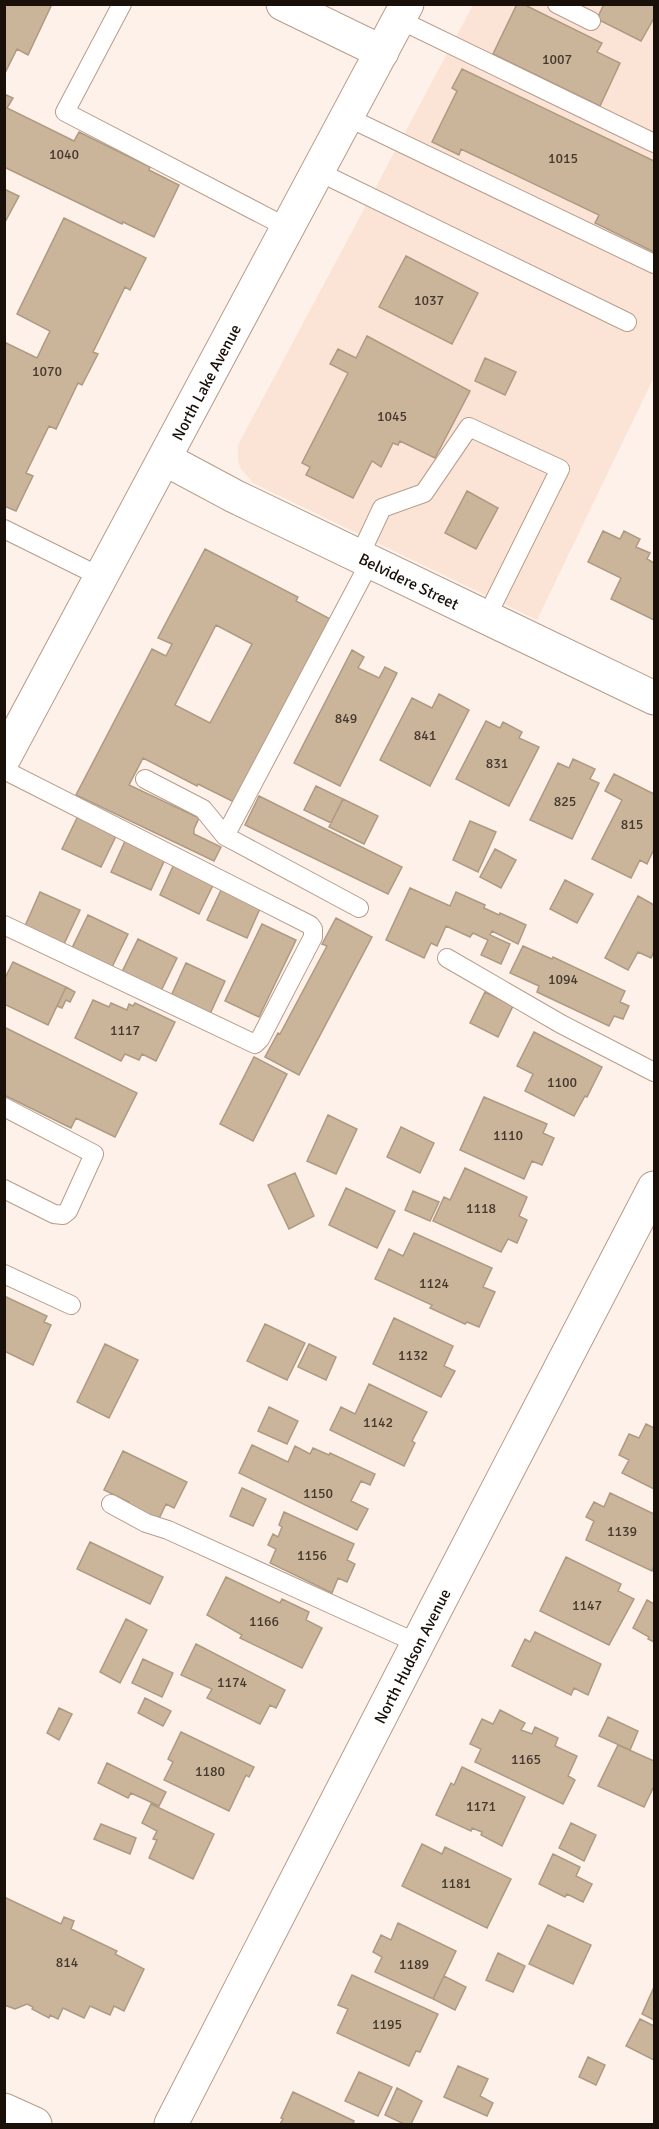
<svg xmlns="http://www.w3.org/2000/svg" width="659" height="2129" viewBox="0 0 659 2129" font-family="Signika,sans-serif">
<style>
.built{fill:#fbe4d6}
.building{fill:#cab59b;stroke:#ae9a81;stroke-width:1.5;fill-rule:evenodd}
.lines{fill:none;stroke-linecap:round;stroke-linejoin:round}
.lane-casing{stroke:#b89c89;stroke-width:20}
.street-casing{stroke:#b89c89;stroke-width:35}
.secondary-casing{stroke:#b89c89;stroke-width:35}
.lane{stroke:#fff;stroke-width:18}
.street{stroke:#fff;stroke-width:33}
.secondary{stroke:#fff;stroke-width:33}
.labels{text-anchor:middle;stroke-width:6;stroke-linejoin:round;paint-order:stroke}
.number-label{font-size:14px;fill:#45392e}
.street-label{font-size:16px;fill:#191009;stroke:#fff}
</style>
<rect width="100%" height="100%" fill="#fdf1e9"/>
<path class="built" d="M473 5H654V377L537 620 253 483 241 469 238 461V445Z"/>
<path class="building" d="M4 4H52L28 55 17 49 4 75Z
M517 4H523L602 43 597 52 620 63 600 106 493 54Z
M604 4H654V18L641 41 597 19Z
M462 69 654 161V252L595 223 599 215 461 149 459 155 432 142 457 91 452 88Z
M4 94 13 98 7 108 74 141 79 132 150 167 149 170 179 185 154 237 123 222 122 224 4 167Z
M4 189 19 196 4 224Z
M64 218 146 258 130 290 125 287 93 352 98 354 82 385 78 383 56 429 49 426 26 473 33 476 16 511 4 506V342L37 358 50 331 17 314Z
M406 256 478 293 452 344 379 307Z
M367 336 470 391 435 458 400 441 398 445 393 443 381 467 372 461 353 498 306 475 310 467 302 463 348 373 330 364 338 349 356 358Z
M485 358 516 372 505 395 475 381Z
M467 491 498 508 476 549 445 533Z
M603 531 620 539 624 531 640 539 636 547 650 553 647 559 654 563V620L611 599 621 578 588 562Z
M205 549 298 597 296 601 334 621 238 804 198 784 197 786 143 758 129 785 199 818 194 829V834L221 847 214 861 76 795 152 649 166 656 172 644 158 638ZM216 625 252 644 210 723 175 705Z
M352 650 364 657 358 668 379 678 385 667 397 673 340 786 294 763Z
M439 694 469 710 430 786 380 760 412 698 432 708Z
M486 721 500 728 503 722 522 732 519 738 539 747 509 806 456 779Z
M573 759 595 769 590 779 599 783 572 839 530 820 558 763 569 768Z
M614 774 654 794V849L647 864 640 860 631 878 592 859 622 800 605 791Z
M316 786 343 799 331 823 304 810Z
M259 796 402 867 388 894 245 825Z
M343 799 378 816 364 844 329 827Z
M78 816 117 834 101 867 62 849Z
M470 821 496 832 478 872 453 860Z
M126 839 166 857 151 890 111 872Z
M495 849 516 860 501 888 480 877Z
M175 862 215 881 199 914 160 895Z
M565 880 593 894 577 923 550 909Z
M223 886 262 904 247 938 207 920Z
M410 888 450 906 456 892 485 905 484 908 499 915 500 913 526 925 518 944 492 931 490 935 510 944 501 964 481 955 488 940 473 933 470 937 446 926 437 946 431 943 424 958 386 940Z
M40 892 80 910 64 944 25 926Z
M638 896 654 905V951L651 958 638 952 628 970 605 958Z
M88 915 128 934 112 967 72 948Z
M336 918 372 937 299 1075 265 1057 278 1033 280 1034 327 946 322 944Z
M262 924 296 940 259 1017 225 1001Z
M138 939 177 958 161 991 122 972Z
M523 946 552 959 553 957 625 991 620 1002 629 1006 623 1019 614 1016 609 1026 537 992 539 986 510 973Z
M13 962 66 987 48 1025 4 1004V980Z
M186 963 225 981 210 1014 171 996Z
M66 987 75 992 70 1002 66 1000 62 1008 57 1006Z
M485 992 513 1006 498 1037 470 1023Z
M93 1000 109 1007 111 1003 127 1010 129 1004 133 1006 135 1003 175 1022 156 1061 142 1054 139 1060 125 1054 121 1061 75 1038Z
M4 1027 137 1093 115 1137 76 1118 71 1128 4 1095Z
M534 1032 602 1067 587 1097 585 1096 574 1116 525 1091 533 1074 517 1066Z
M254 1057 287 1074 253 1141 220 1124Z
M484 1097 547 1124 543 1133 554 1138 542 1165 532 1161 524 1179 460 1150Z
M328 1115 357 1129 336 1174 307 1161Z
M401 1127 434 1143 420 1173 387 1157Z
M465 1168 527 1197 519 1216 527 1220 517 1243 508 1239 501 1252 433 1221 444 1197 450 1200Z
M295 1173 314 1216 289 1229 268 1185Z
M346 1188 395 1211 377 1248 329 1225Z
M413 1191 439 1202 430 1221 405 1210Z
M414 1233 492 1268 483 1287 495 1292 479 1327 467 1322 465 1324 430 1308 432 1305 375 1279 389 1249 403 1256Z
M4 1296 47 1316 44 1322 51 1325 33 1365 4 1351Z
M394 1318 453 1346 444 1366 455 1371 441 1397 373 1364Z
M265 1324 305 1343 287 1380 247 1361Z
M105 1344 138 1360 109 1418 77 1402Z
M309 1344 336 1357 326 1380 298 1367Z
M369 1384 427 1412 412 1441 415 1443 404 1466 330 1430 341 1407 355 1414Z
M269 1407 298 1421 287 1444 258 1431Z
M646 1424 654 1428V1489L622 1473 629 1460 619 1455 629 1434 639 1438Z
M252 1445 288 1462 295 1446 310 1454 313 1448 329 1455 330 1453 375 1474 370 1485 361 1481 351 1501 368 1509 357 1530 239 1473Z
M123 1451 187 1482 174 1508 166 1504 157 1523 126 1508 129 1502 104 1490Z
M242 1488 266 1499 253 1526 230 1516Z
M610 1493 654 1514V1565L652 1571 586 1540 594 1521 586 1517 594 1502 604 1507Z
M284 1512 354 1544 347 1560 355 1564 347 1582 338 1578 332 1593 270 1563 276 1549 268 1545 273 1534 278 1537 282 1527 279 1525Z
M90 1542 163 1577 150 1604 77 1569Z
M566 1557 621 1584 618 1591 634 1599 609 1645 540 1611Z
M226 1577 280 1603 282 1599 309 1612 306 1620 322 1628 302 1668 240 1638 242 1635 207 1615Z
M647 1600 654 1604V1642L648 1639 649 1637 633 1628Z
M126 1619 147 1630 120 1683 100 1672Z
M535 1632 601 1664 588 1695 574 1688 571 1695 512 1666 525 1639 530 1642Z
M196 1644 285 1690 276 1708 270 1705 260 1724 207 1698 212 1689 181 1675Z
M143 1659 173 1673 162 1697 132 1683Z
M145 1698 171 1711 163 1726 138 1713Z
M59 1708 72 1714 59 1740 47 1733Z
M500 1710 525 1723 521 1730 532 1734 535 1727 558 1738 555 1746 577 1756 568 1776 575 1780 563 1804 475 1762 481 1749 470 1744 482 1719 493 1724Z
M608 1717 638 1731 630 1750 599 1736Z
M181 1732 254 1767 249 1777 246 1775 229 1811 164 1780 173 1762 168 1759Z
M618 1745 654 1761V1786L644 1807 598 1786Z
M107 1763 166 1792 159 1806 131 1793 128 1798 98 1783Z
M462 1767 525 1797 502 1846 481 1835 482 1832 472 1828 471 1831 436 1815 451 1783 454 1785Z
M151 1804 214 1834 193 1879 149 1858 157 1840 153 1839 157 1831 142 1823Z
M571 1823 596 1835 584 1861 559 1848Z
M101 1824 136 1838 130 1854 94 1839Z
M422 1844 442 1854 445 1847 511 1879 487 1928 402 1886Z
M553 1854 580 1867 576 1876 592 1884 583 1902 567 1894 565 1897 539 1884Z
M4 1897 61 1924 64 1917 74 1921 71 1929 117 1951 115 1954 144 1969 124 2011 114 2006 110 2015 90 2006 84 2018 63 2008 58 2019 50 2015 49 2018 32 2009 33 2007 27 2004 15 2009 4 2005Z
M398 1923 456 1951 433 1999 375 1972 382 1957 373 1952 381 1935 391 1940Z
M548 1925 591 1945 573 1984 529 1964Z
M498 1953 525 1966 513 1992 486 1980Z
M352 1975 438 2014 420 2052 416 2051 409 2066 337 2033 348 2009 338 2005Z
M444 1976 466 1987 455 2010 433 1999Z
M654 1987V2020L642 2014Z
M640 2019 654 2026V2060L626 2046Z
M588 2057 605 2065 596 2085 579 2077Z
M458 2066 488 2079 480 2096 493 2103 487 2116 444 2097Z
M359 2072 392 2087 378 2116 345 2101Z
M397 2088 422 2101 411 2124H404L385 2115Z
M293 2092 354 2121 353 2124H280L283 2119 281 2118Z"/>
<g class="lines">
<defs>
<path id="lane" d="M122 4 65 112 288 228
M557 4 591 21
M398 19 654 143
M347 117 654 264
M317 171 627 322
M4 529 101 577
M359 557 382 508 424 493 469 427 560 469 486 618
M4 770 310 925 313 929V937L260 1039 255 1044 4 925
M145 779 203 809 225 836 359 908
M225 836 370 562
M447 958 561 1024 654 1072
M4 1107 94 1154 68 1211 63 1215 54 1214 4 1189
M4 1274 71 1305
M111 1504 146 1523 168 1530 419 1644"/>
<path id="street" d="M283 4 382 52
M165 459 234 496 654 698
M4 2110 35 2124
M171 2124 436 1608 654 1188"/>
<path id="secondary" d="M4 758 407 4"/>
</defs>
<use href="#lane" class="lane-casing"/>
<use href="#street" class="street-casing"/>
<use href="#secondary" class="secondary-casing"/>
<use href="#lane" class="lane"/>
<use href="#street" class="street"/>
<use href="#secondary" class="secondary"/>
</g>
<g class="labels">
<g class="number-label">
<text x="557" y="64">1007</text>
<text x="64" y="159">1040</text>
<text x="563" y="163">1015</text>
<text x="429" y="305">1037</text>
<text x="47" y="376">1070</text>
<text x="392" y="421">1045</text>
<text x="346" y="723">849</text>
<text x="425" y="740">841</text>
<text x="497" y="768">831</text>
<text x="565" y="806">825</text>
<text x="632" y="829">815</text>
<text x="563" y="984">1094</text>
<text x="125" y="1035">1117</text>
<text x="562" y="1087">1100</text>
<text x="508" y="1140">1110</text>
<text x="481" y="1213">1118</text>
<text x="434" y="1288">1124</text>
<text x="413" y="1360">1132</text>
<text x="378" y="1427">1142</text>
<text x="318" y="1498">1150</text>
<text x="622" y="1536">1139</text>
<text x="312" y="1560">1156</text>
<text x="587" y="1610">1147</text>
<text x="264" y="1626">1166</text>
<text x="232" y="1687">1174</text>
<text x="526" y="1764">1165</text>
<text x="210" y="1776">1180</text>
<text x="481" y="1811">1171</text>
<text x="456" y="1888">1181</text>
<text x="67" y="1967">814</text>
<text x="414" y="1969">1189</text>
<text x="387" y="2029">1195</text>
</g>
<g class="street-label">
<text transform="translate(206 382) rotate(-62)" y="6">North Lake Avenue</text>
<text transform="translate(409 581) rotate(26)" y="6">Belvidere Street</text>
<text transform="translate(412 1656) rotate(-63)" y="6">North Hudson Avenue</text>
</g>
</g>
<rect width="659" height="2129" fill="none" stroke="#191009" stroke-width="12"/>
</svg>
